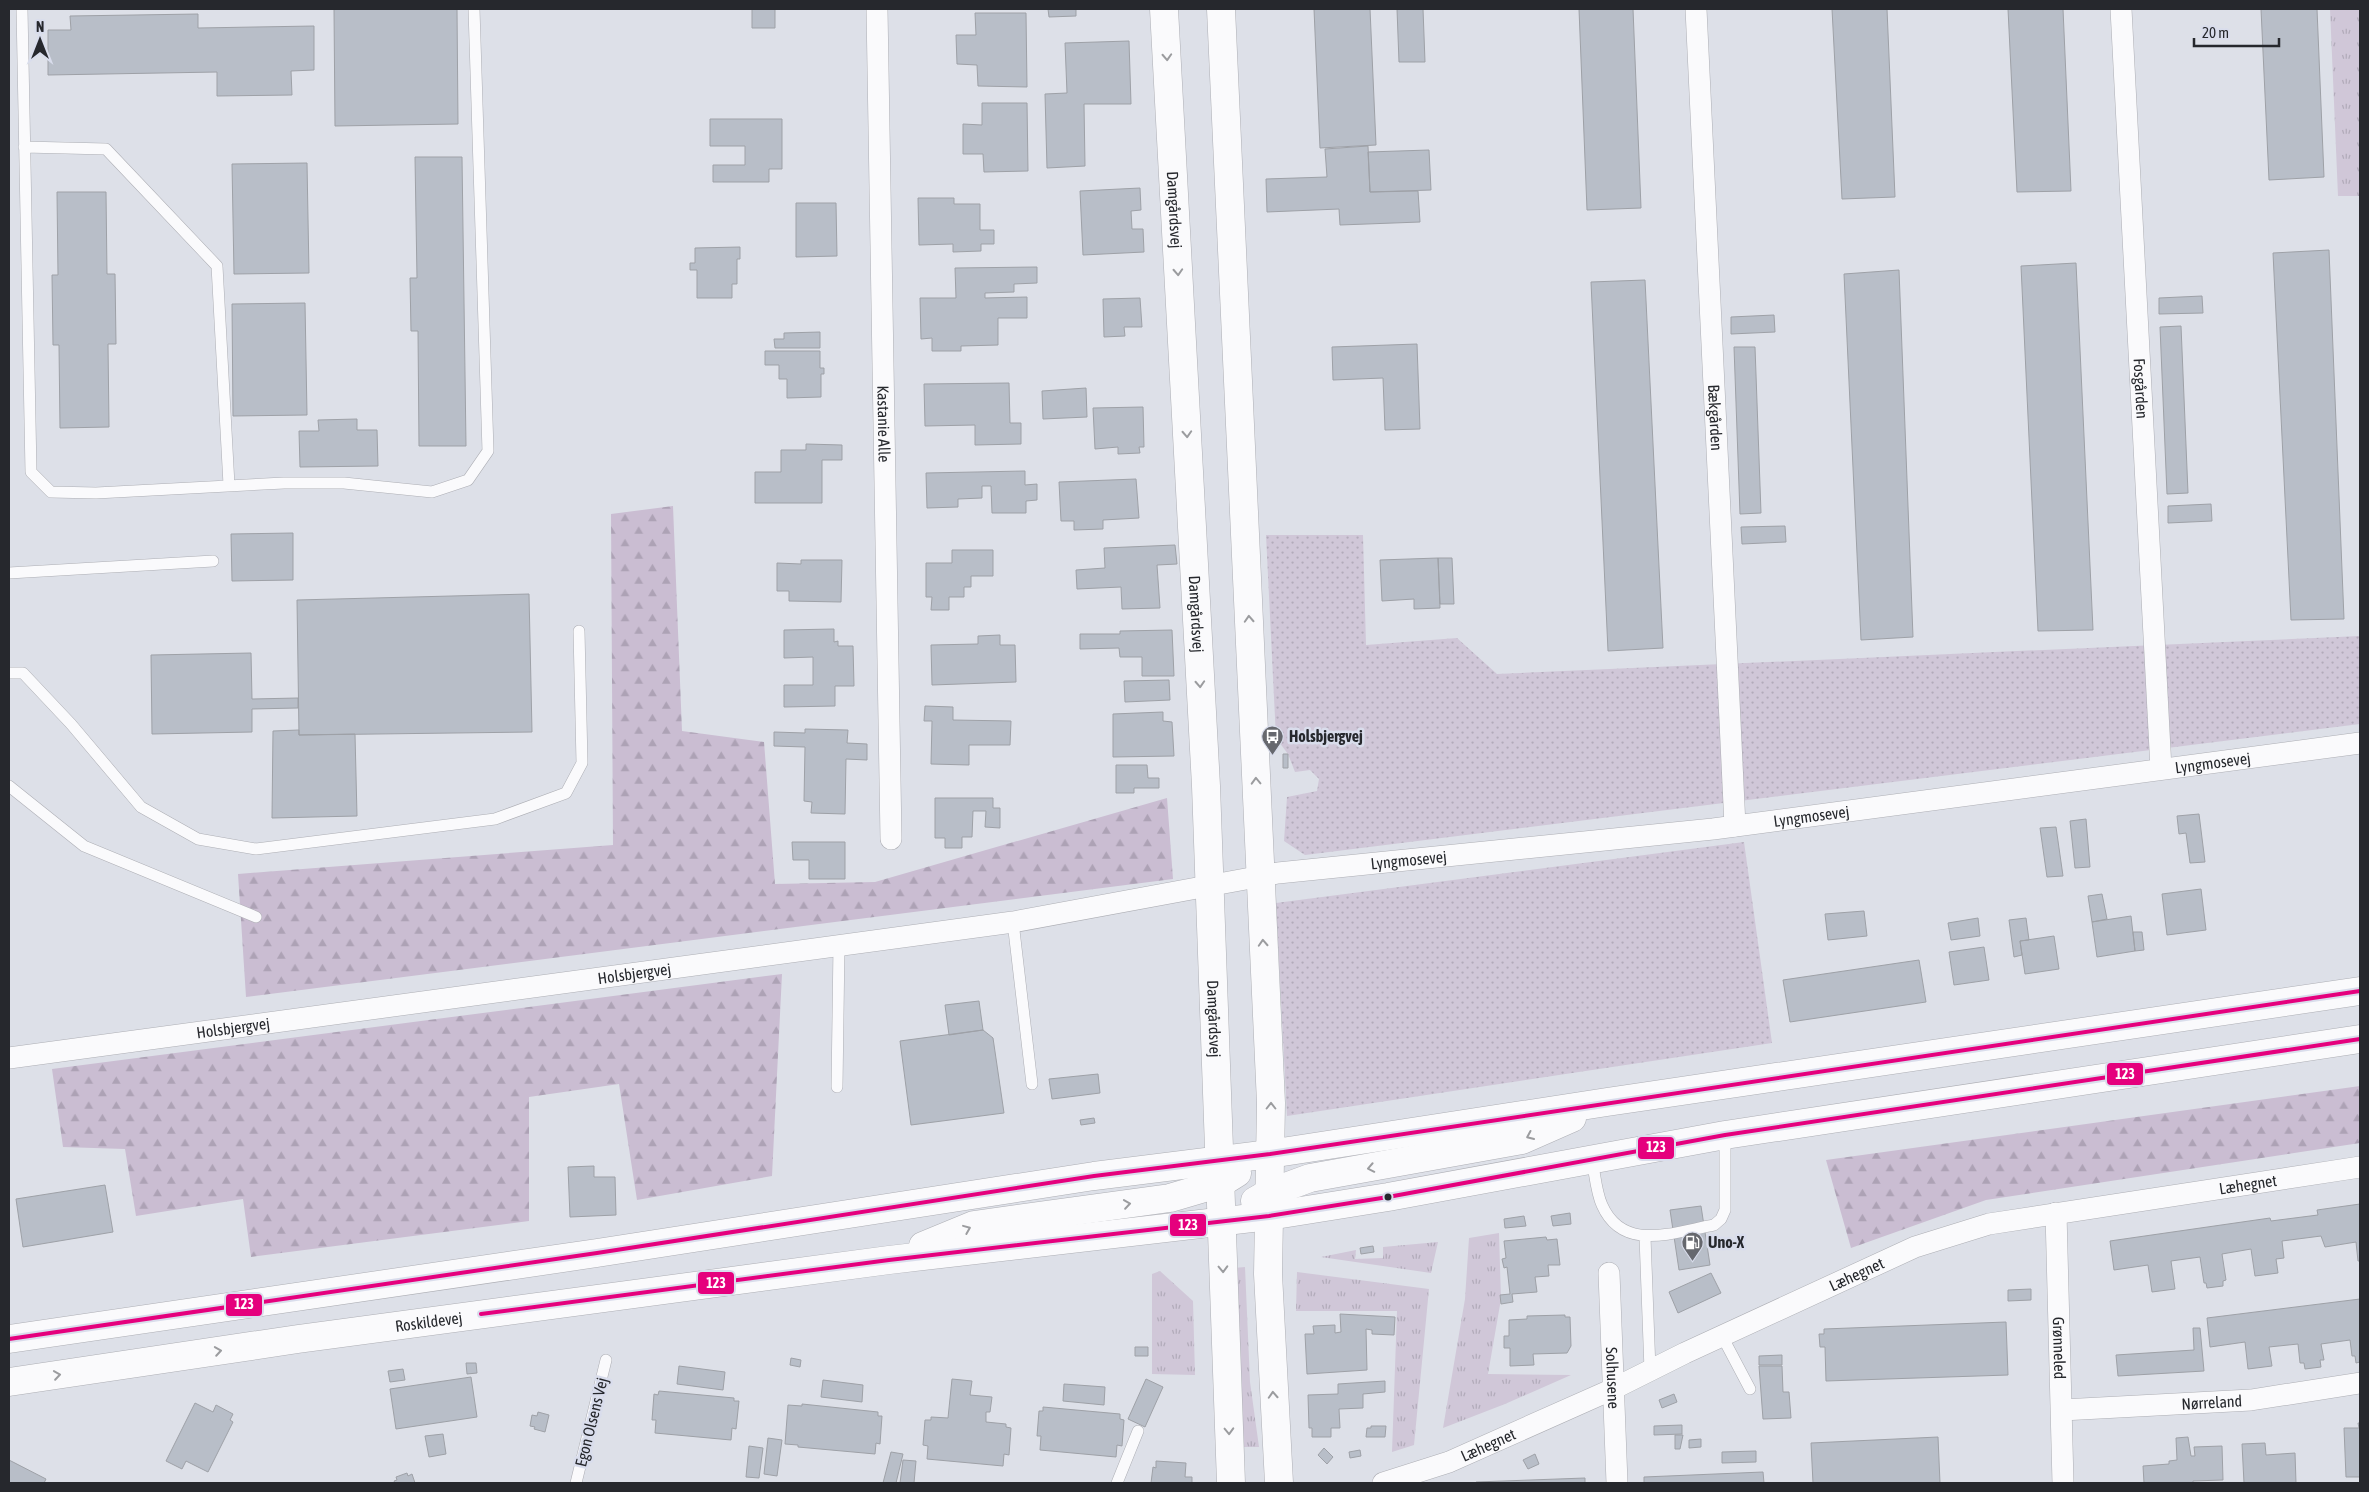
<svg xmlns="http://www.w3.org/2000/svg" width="2369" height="1492" viewBox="0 0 2369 1492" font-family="'Asap Condensed',sans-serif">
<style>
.grass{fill:url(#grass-tufts)}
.forest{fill:url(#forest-firs)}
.park{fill:url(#park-dots)}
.building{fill:#b8bec8;stroke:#9ea1a7}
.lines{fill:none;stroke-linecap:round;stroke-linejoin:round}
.lane-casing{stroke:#adaeb4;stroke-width:12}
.street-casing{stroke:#adaeb4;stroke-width:22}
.secondary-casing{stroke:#adaeb4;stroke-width:29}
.lane{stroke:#fafafc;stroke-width:11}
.street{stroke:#fafafc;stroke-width:21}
.secondary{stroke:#fafafc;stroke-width:28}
.bus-1-casing{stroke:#d9ddec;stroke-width:8}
.bus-1{stroke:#e5007d;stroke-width:4}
.oneway{stroke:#9b9c9f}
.bus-dot{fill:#26282d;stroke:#d9ddec;stroke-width:2}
.labels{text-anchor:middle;stroke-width:5;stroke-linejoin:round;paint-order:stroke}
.street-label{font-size:16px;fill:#26282d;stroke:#d9ddec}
.poi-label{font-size:16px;font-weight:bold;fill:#26282d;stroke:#d9ddec;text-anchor:start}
.line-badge{stroke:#d9ddec;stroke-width:2}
.badge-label{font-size:14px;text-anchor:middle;font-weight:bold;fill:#fff}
</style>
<defs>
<pattern id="grass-tufts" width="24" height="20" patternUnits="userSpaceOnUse" patternTransform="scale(1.25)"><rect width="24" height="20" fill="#d0c7d8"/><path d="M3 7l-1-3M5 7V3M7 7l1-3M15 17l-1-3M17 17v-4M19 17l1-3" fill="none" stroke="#b2abba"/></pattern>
<pattern id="forest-firs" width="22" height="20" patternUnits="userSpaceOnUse" patternTransform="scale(1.25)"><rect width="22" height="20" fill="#cabdd2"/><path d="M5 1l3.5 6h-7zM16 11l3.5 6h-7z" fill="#ada2b5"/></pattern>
<pattern id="park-dots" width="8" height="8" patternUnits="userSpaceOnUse" patternTransform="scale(1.25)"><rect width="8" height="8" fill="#d0c7d8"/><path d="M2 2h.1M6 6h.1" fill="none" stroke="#b2abba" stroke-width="1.8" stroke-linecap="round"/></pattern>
</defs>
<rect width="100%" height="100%" fill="#dde0e8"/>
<path class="grass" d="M2330 9H2360V196H2338Z
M1499 1233 1501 1299 1488 1374 1571 1375 1505 1404 1443 1428 1465 1299 1469 1238Z
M1438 1242 1431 1273 1321 1257 1356 1250 1355 1259 1383 1258V1247Z
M1245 1267 1250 1382 1259 1447H1240L1234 1268Z
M1160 1271 1193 1301 1195 1375 1152 1374V1274Z
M1297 1272 1429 1289 1414 1445 1392 1452 1397 1311H1296Z"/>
<path class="forest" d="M673 506 682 731 764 742 775 884 875 882 1167 798 1173 879 246 997 238 874 613 845 611 514Z
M782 974 772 1176 637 1200 619 1084 529 1097V1221L251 1257 243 1199 136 1216 125 1149 63 1147 52 1069Z
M2360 1086V1143L1986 1200 1851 1248 1826 1160Z"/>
<path class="park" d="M1266 535H1363L1366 645 1457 638 1497 674 2360 636V724L1305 855 1284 841 1287 797 1317 791 1319 779 1310 770 1295 772 1288 754 1276 738Z
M1744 842 1772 1043 1287 1116 1276 903Z"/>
<path class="building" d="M334 9H457L458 124 335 126Z
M752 9H775V28H752Z
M1048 9H1076V16L1049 17Z
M1314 9H1370L1376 145 1320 148Z
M1397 9H1423L1425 62H1399Z
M1579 9H1633L1641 208 1587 210Z
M1832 9H1887L1895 197 1842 199Z
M2008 9H2063L2071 191 2017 192Z
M2261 9H2317L2324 177 2269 180Z
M975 13H1026L1027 87 978 86 977 65 957 64 956 35H976Z
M198 14V28L314 26V70L291 71 292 95 217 96V72L48 75V30H71L70 16Z
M1129 41 1131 104H1084L1085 166 1047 168 1045 94 1067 93 1065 43Z
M982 103H1027L1028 171 984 172 983 154H963V124L982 125Z
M710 119H782V169H769V182H713V165H745V146H710Z
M1368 146 1370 192 1418 191 1420 222 1340 225 1339 209 1267 212 1266 179 1327 177 1325 149Z
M1429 150 1431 190 1370 192 1368 152Z
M415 157H462L466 446H419L418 331H411L410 278H417Z
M307 163 309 273 234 274 232 164Z
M1140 188 1141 210 1131 211 1132 229H1143L1144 252 1083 255 1080 191Z
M57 192H106L107 274H115L116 344H108L109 427 60 428 59 345H53L52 275H58Z
M918 198H954V204H980V230H994V244H981V251L953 252V244L919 245Z
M796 203H836L837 256 796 257Z
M740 247V259H737V284H732V298H697V270H690V263H695V248Z
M2329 250 2344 619 2291 620 2273 253Z
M2076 263 2093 630 2038 631 2021 266Z
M1037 267V283L1014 284V292L985 293V298L1027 297V318H998V345L961 346V351H932V338L921 339 920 298H956L955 268Z
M1899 270 1913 637 1861 640 1844 274Z
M1645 280 1663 648 1608 651 1591 282Z
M2202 296 2203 313 2159 314V298Z
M1140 298 1142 327H1124L1125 336 1104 337 1103 299Z
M305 303 307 415 233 416 232 304Z
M1774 315 1775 332 1731 334V317Z
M2181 326 2188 493 2167 494 2160 327Z
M820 332V348H775L774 339H784V333Z
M1417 344 1420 429 1385 430 1383 378 1333 380 1332 347Z
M1734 347H1755L1761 513 1740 514Z
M765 351H820V368H824V374H821V397L787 398V379H779V365H765Z
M1009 383 1010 423H1021V444L975 445V425L925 426 924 384Z
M1086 388 1087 417 1043 419 1042 391Z
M1143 407 1144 447H1139L1140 453 1118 454V447L1095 449 1093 408Z
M357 419V430H377L378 466 300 467 299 431H319L318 420Z
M806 444 842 445V460H822V503H755V472H781V450H806Z
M1025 471V485L1037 484V500L1026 501V513H992L991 486H982V498L958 499V507L927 508 926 473Z
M1136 479 1139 518 1103 520V529L1074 530V521H1061L1059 482Z
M2211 504 2212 521 2168 523V506Z
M1785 526 1786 542 1742 544 1741 527Z
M293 533V580L232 581 231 534Z
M1175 545 1177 564 1157 565 1160 608 1122 609 1121 587 1077 589 1076 570 1105 568 1104 548Z
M952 550H993V576H971V587H964V597H949V610H931L932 597H926V563H952Z
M1438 558H1452L1454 604H1440Z
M1438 558 1440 608 1414 609V599L1382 601 1380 560Z
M801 560H842L841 602 789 601V591H777V563L801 564Z
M529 594 532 732 299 735 297 600Z
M834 629V642L838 641V646H853L854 686H835V706L784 707V685H813V657L784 658V630Z
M1172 630 1174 676H1142V657H1120L1119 648 1080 649V634H1120V631Z
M1000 635V645H1015L1016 682 932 685 931 645 978 644V636Z
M251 653 252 699 298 698V708L252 709V732L152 734 151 655Z
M1169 680 1170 700 1125 702 1124 681Z
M925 706 953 707V720L1011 721 1010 745H969V765L931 764 932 721H924Z
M1163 712V721L1172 722 1174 756 1113 757V714Z
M805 729 848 730 847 743 867 744V760L846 759 845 814 811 813 812 802 804 801 805 747 774 746V732L805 733Z
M299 730V735L355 734 357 816 272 818 273 731Z
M1283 754H1288V768H1283Z
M1116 765H1147L1148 778H1159V788H1134V793H1116Z
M935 798H993V808H1000V828L985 827 986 811H973L972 837H962V848H945V838H935Z
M2199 814 2205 862 2190 863 2186 833 2179 834 2177 816Z
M2086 819 2090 867 2075 868 2070 821Z
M2056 827 2063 876 2047 877 2040 828Z
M792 842H845V879H809V860H793Z
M2201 889 2206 930 2167 935 2162 894Z
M2102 894 2107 919 2092 922 2088 896Z
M1864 911 1867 936 1828 940 1825 914Z
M2131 916 2135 951 2097 957 2092 922Z
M1978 918 1980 936 1951 940 1948 923Z
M2026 918 2029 940 2020 941 2022 955 2014 957 2009 920Z
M2133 932H2142L2144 950 2135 951Z
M2054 936 2059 969 2025 974 2020 941Z
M1984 947 1989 980 1954 985 1949 952Z
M1919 960 1926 1002 1790 1022 1783 980Z
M979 1001 983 1030 949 1035 945 1005Z
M983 1030 993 1038 1004 1113 911 1125 900 1041Z
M1098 1074 1100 1093 1052 1099 1049 1079Z
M1094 1118 1095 1123 1081 1125 1080 1120Z
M594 1166V1177H615L616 1215 570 1217 568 1167Z
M105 1185 113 1232 23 1247 16 1199Z
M2360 1204V1261H2358L2356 1242 2325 1247 2321 1236 2282 1241 2284 1258 2276 1259 2278 1273 2255 1276 2251 1249 2222 1254 2226 1280 2223 1281V1286L2207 1288 2206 1283H2204L2200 1257 2171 1261 2175 1289 2152 1292 2148 1265 2114 1270 2110 1241 2270 1218 2271 1221 2318 1215 2317 1210Z
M1701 1206 1710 1265 1679 1270 1670 1210Z
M1570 1213 1571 1224 1553 1226 1551 1216Z
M1524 1216 1526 1226 1505 1228 1504 1219Z
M1546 1237 1547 1240 1557 1239 1560 1265H1548L1549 1276 1535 1277 1537 1292 1512 1294 1513 1302 1501 1304 1500 1295 1510 1294 1507 1267 1504 1268 1502 1259 1506 1258 1504 1241Z
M1373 1246 1374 1252 1361 1254 1360 1248Z
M1711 1273 1721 1293 1678 1313 1669 1292Z
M2031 1289V1300L2008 1301V1290Z
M2360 1299V1362L2356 1363 2355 1356H2352L2350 1340 2321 1344 2324 1360H2320L2321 1367 2305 1369 2304 1363H2300L2298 1344 2269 1347 2272 1366 2248 1369 2245 1342 2210 1347 2207 1318Z
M1340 1314 1395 1317 1394 1335 1372 1334V1330L1366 1329 1367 1370 1307 1374 1305 1334H1314L1313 1326 1335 1325V1333L1341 1332Z
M1565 1315V1317H1570L1571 1346 1567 1353 1533 1354 1534 1365 1510 1366V1348H1504V1336H1509V1320L1527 1319V1316Z
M2006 1322 2008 1375 1826 1381 1825 1347H1820L1819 1334H1824V1329Z
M2193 1328H2200L2204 1371 2118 1376 2116 1355 2194 1350Z
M1135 1347H1148V1356H1135Z
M1782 1355V1365H1759V1356Z
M791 1358 801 1360 800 1367 790 1365Z
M466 1363H476L477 1373 467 1374Z
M679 1366 725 1372 723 1390 677 1384Z
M1759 1366H1782L1783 1392H1789L1791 1418 1763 1419Z
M403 1369 405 1380 390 1382 388 1371Z
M471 1377 477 1417 396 1429 390 1389Z
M952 1379 972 1381 970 1395 992 1397 990 1412H986V1422L1006 1424V1427L1011 1428 1009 1455 1004 1454 1003 1466 927 1459 928 1446 923 1445 925 1420H931V1417L948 1418Z
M1146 1379 1163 1387 1145 1427 1128 1419Z
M823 1380 863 1385 862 1402 821 1397Z
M1385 1381V1392L1363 1394V1408L1339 1409 1340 1428H1331V1437H1312V1428H1309L1308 1395 1338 1394V1384Z
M1064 1384 1105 1387 1104 1405 1063 1401Z
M659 1391 734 1398V1401H739L736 1429 732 1428 731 1440 655 1433 656 1420H652L654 1394 658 1395Z
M1674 1394 1677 1402 1662 1408 1659 1400Z
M195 1403 213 1412 216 1405 233 1414 230 1420 233 1422 208 1472 186 1461 182 1469 166 1461Z
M802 1404 878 1412V1416H882L880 1444 876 1443 875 1454 798 1447V1445L785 1444 788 1405 802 1406Z
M1043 1407 1120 1414V1419L1124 1420 1122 1446 1117 1445 1116 1457 1040 1450 1041 1436H1037L1039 1411H1043Z
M538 1412 549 1415 545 1432 534 1429 535 1427 530 1426 532 1415 537 1416Z
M2358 1423H2360V1477H2346L2344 1428H2359Z
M1682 1425V1434L1654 1435V1426Z
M1371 1426H1386L1385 1437H1366L1367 1428H1371Z
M443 1434 446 1454 429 1457 425 1436Z
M1675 1435H1683L1680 1449H1675Z
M1938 1437 1940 1483H1813L1811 1443Z
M2188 1437 2191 1456H2195L2194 1447 2222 1446 2223 1480 2193 1481V1483H2144L2143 1466 2169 1464V1461L2177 1460 2176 1438Z
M768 1438 782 1440 777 1476 764 1474Z
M1701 1439V1447L1689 1448V1440Z
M2265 1443 2266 1455 2295 1453 2296 1483H2244L2242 1444Z
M749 1446 763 1448 759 1478 746 1477Z
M1324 1448 1333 1457 1327 1464 1318 1455Z
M1360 1450 1361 1456 1350 1458 1349 1452Z
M1756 1451V1462L1722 1463V1452Z
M891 1452 903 1454 896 1483H883Z
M1535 1454 1539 1464 1528 1469 1523 1460Z
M9 1460 46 1479 44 1483H9Z
M903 1460 916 1461 914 1483H900Z
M1156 1461 1186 1463 1185 1477H1192V1483H1151L1153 1467 1156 1468Z
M1763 1472 1764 1483H1644V1477Z
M407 1473 408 1476 412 1474 415 1483H395L394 1481 397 1480 396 1477Z
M1585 1478V1483H1476V1482Z"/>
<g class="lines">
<defs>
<path id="lane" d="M22 9 31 472 51 492 96 493 284 483H344L432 492 468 480 488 451 474 9
M24 147 106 149 217 266 229 485
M9 573 213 561
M9 673H23L71 724 141 807 198 839 256 849 495 819 566 793 582 763 579 631
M9 786 84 846 256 917
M1013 922 1032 1084
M837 1087 839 945
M1592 1160C1595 1174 1596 1192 1602 1205 1623 1253 1674 1232 1714 1225L1721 1219 1725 1210V1135
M1645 1237 1650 1370
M1722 1336 1750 1389
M576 1483 606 1360
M1117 1483 1138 1431"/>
<g id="street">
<path id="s1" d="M877 9 891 839"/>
<path id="s2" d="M1696 9 1735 826"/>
<path id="s3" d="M2121 9 2161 769"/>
<path id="s4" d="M9 1058 1013 922 1278 873 1713 829 2360 743"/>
<path id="s5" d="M2056 1213 2063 1483"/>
<path id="s6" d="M1609 1273 1617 1483"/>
<path id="s7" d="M2062 1410 2251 1400 2360 1383"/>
<path id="s8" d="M1383 1483 1449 1462 1613 1389 1685 1353 1915 1247 1989 1224 2360 1167"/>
</g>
<g id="secondary">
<path id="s9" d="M1164 9 1206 786 1231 1483"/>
<path d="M1221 9 1271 1103 1268 1274 1279 1483"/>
<path d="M1255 1201 1269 1193 1310 1178 1522 1140 1572 1118"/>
<path d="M923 1246 974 1225 1170 1198 1221 1183 1237 1173"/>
<path d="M9 1339 597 1253 1094 1176 1270 1154 1607 1102 2360 991"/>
<path id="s10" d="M9 1382 298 1339 889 1260 1269 1216 1388 1197 1725 1135 2360 1039"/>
</g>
</defs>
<use href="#lane" class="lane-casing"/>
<use href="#street" class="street-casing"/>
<use href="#secondary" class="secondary-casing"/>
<use href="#lane" class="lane"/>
<use href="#street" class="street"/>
<use href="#secondary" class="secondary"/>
<defs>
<path id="bus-1" d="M481 1314 889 1260 1269 1216 1388 1197 1725 1135 2360 1039
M9 1339 597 1253 1094 1176 1270 1154 2360 991"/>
</defs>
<use href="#bus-1" class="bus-1-casing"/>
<use href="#bus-1" class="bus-1"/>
</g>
<defs><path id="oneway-chevron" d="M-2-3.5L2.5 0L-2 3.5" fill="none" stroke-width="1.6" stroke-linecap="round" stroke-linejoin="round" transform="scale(1.25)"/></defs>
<g class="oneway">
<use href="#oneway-chevron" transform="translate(1167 57) rotate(87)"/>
<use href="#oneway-chevron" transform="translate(1178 272) rotate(87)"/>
<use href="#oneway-chevron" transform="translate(1187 434) rotate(87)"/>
<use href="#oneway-chevron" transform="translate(1249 619) rotate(-93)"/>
<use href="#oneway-chevron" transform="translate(1200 684) rotate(87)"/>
<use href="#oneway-chevron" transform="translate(1256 781) rotate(-92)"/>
<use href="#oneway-chevron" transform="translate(1263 943) rotate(-93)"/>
<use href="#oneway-chevron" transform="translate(1271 1106) rotate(-90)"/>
<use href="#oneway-chevron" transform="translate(1530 1136) rotate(156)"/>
<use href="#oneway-chevron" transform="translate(1371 1168) rotate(169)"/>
<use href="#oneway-chevron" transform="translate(1127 1204) rotate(-8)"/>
<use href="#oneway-chevron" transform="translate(967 1229) rotate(-22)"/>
<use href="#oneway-chevron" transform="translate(1223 1269) rotate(88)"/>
<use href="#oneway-chevron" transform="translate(218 1351) rotate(-9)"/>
<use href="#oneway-chevron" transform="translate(57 1375) rotate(-8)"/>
<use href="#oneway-chevron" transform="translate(1273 1395) rotate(-93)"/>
<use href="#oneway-chevron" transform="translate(1229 1431) rotate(88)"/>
</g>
<defs>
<symbol id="bus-pin" viewBox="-11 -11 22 30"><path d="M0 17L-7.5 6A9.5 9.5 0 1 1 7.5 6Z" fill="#66686e" stroke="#d9ddec"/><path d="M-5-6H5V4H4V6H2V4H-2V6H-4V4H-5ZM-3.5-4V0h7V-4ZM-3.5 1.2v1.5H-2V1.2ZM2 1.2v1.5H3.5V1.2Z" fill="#fff"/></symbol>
<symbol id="fuel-pin" viewBox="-11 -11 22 30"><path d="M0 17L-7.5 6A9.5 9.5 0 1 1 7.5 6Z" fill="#66686e" stroke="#d9ddec"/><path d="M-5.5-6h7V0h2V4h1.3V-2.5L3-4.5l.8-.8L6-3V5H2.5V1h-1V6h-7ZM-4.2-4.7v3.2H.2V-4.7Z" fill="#fff"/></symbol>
</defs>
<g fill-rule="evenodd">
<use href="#bus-pin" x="1260" y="724" width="25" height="34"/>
<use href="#fuel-pin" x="1680" y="1230" width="25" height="34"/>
</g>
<circle class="bus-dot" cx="1388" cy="1197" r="4.5"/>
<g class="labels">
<g class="street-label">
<text dy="6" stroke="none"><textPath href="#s9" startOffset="201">Damgårdsvej</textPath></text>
<text dy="6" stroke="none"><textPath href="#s3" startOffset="380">Fosgården</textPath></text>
<text dy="6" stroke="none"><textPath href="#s2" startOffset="409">Bækgården</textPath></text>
<text dy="6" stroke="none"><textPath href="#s1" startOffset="415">Kastanie Alle</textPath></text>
<text dy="6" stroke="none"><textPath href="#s9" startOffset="606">Damgårdsvej</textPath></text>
<text dy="6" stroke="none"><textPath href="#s4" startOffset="2224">Lyngmosevej</textPath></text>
<text dy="6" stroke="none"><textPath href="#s4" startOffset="1819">Lyngmosevej</textPath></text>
<text dy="6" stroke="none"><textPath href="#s4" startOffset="1414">Lyngmosevej</textPath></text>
<text dy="6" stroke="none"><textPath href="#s4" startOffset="631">Holsbjergvej</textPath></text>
<text dy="6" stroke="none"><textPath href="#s9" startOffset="1011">Damgårdsvej</textPath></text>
<text dy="6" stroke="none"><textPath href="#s4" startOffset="226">Holsbjergvej</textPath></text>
<text dy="6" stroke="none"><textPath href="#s8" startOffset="922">Læhegnet</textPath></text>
<text dy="6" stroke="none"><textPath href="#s8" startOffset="518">Læhegnet</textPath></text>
<text dy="6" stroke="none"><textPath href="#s10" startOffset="424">Roskildevej</textPath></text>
<text dy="6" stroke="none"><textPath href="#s5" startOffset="135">Grønneled</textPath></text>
<text dy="6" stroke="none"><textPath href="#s6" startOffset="105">Solhusene</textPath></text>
<text dy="6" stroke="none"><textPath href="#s7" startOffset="150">Nørreland</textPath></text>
<text transform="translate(591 1422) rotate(-76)" y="6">Egon Olsens Vej</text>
<text dy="6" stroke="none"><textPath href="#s8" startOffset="112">Læhegnet</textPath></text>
</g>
<g class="poi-label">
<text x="1289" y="742">Holsbjergvej</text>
<text x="1708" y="1248">Uno-X</text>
</g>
</g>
<g class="line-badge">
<rect x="2106" y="1062" width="38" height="24" rx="5" fill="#e5007d"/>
<rect x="1637" y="1136" width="38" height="24" rx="5" fill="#e5007d"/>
<rect x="1169" y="1213" width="38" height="24" rx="5" fill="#e5007d"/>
<rect x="697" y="1271" width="38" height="24" rx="5" fill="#e5007d"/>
<rect x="225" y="1293" width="38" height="24" rx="5" fill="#e5007d"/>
</g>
<g class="badge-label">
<text x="2125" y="1079">123</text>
<text x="1656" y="1152">123</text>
<text x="1188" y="1230">123</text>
<text x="716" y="1288">123</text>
<text x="244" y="1309">123</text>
</g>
<rect width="2369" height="1492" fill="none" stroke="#26282d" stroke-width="20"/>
<g transform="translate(40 40)" stroke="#d9ddec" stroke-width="4" paint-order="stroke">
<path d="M0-4L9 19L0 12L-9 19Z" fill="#26282d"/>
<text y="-8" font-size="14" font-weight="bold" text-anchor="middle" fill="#26282d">N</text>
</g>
<path d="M2194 38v8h85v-8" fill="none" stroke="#26282d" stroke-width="2.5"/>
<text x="2202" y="38" font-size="15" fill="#26282d" stroke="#d9ddec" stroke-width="4" paint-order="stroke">20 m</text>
</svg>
